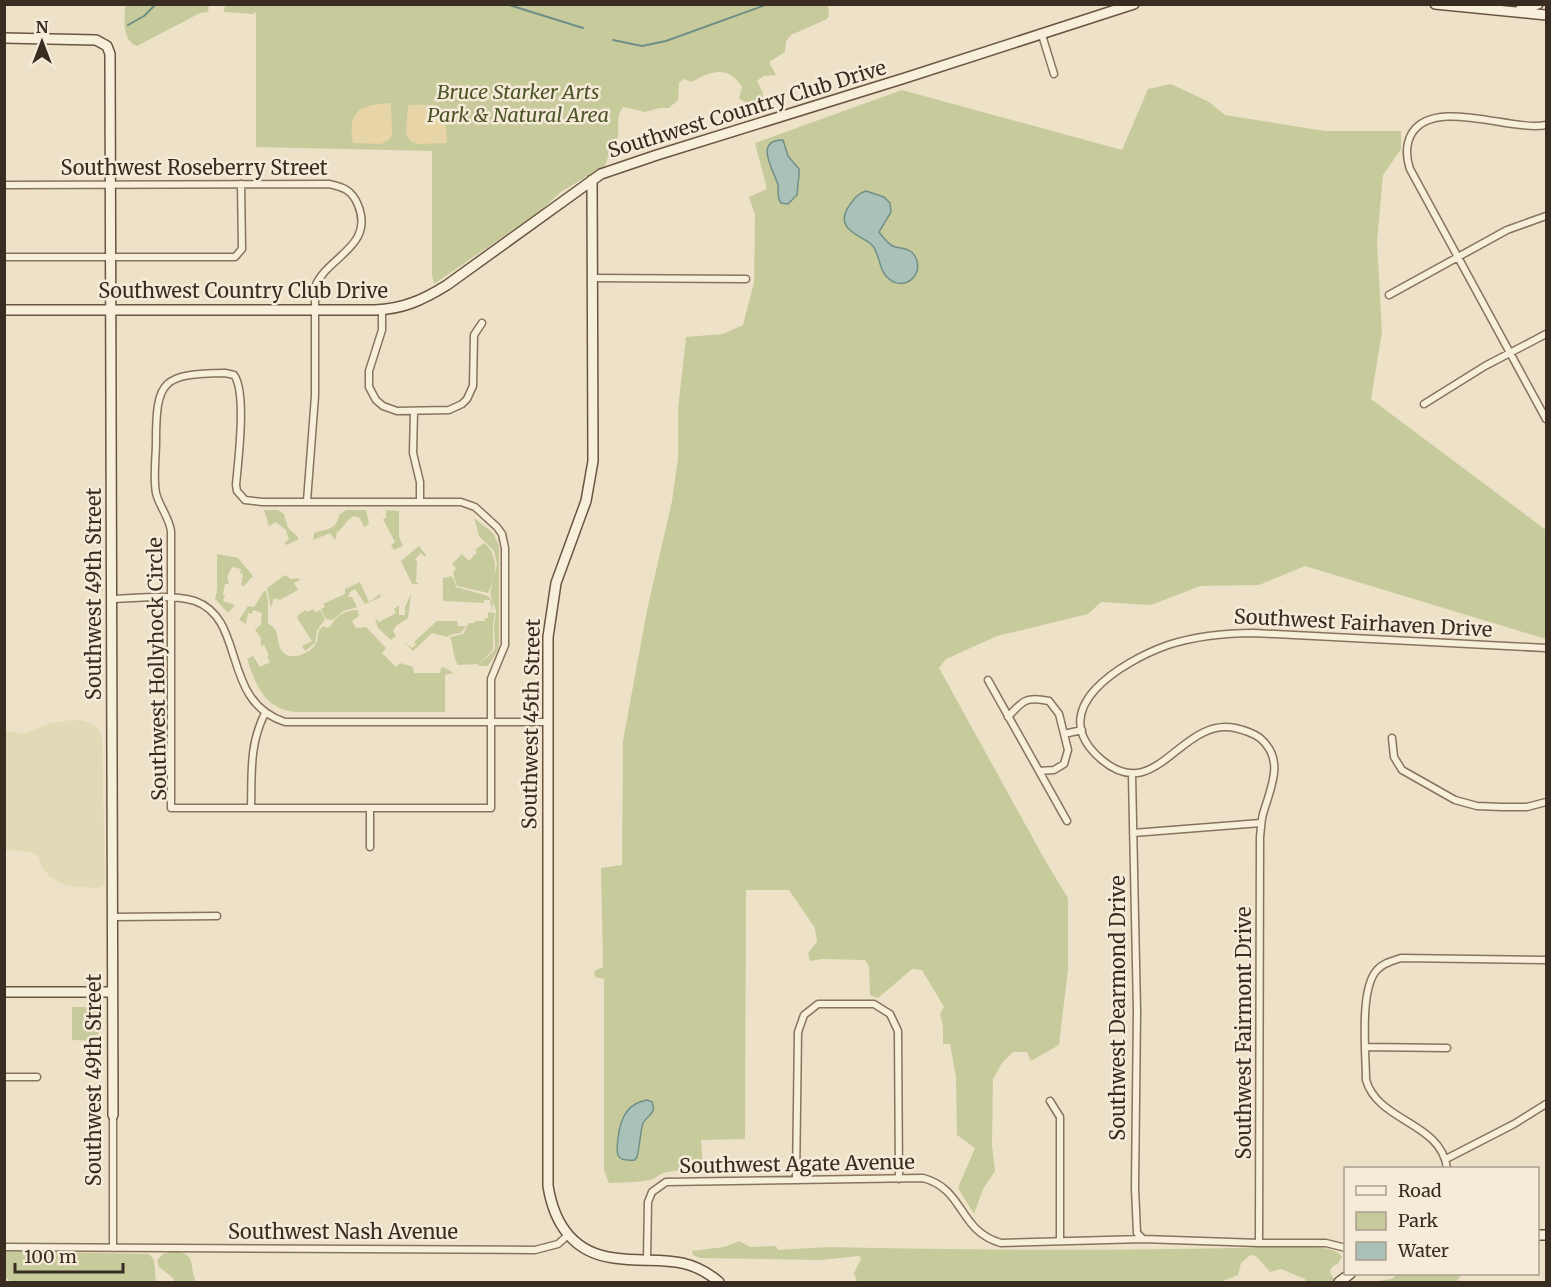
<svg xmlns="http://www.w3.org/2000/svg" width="1551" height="1287" viewBox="0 0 1551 1287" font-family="Merriweather,serif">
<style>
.farmland{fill:#e2dab6}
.green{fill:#c7cb9c}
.sand{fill:#e7d4a7}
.water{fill:#a9c1b9;stroke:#709087;stroke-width:1.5}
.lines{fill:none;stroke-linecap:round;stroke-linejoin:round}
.stream{stroke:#709087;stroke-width:2}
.street-casing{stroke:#88735e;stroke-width:9}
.secondary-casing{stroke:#6a5541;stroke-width:12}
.street{stroke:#f8efdb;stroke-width:6}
.secondary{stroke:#f8efdb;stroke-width:9}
.labels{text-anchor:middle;stroke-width:5;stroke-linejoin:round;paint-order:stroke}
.park-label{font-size:20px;font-style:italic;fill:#4b5528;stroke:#f5ebd8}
.street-label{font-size:20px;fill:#392c21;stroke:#f5ebd8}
</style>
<rect width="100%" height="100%" fill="#ede1c8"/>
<path class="farmland" d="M71 720 84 721 97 727 102 737 105 882 102 886 98 888 77 887 62 884 50 877 42 867 38 856 32 852 5 850V730L24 734 47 724Z"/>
<path class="green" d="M225 4H828L829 16 827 19 791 35 786 41 785 52 769 62 776 75 763 76 757 81 763 93 762 109C756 115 747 118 738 114L746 107 745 102 739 98 742 87C729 66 712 70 692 82L684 79 679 83 678 100 669 108H660L645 112 623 107C616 116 619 125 618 136 617 142 615 149 613 156L608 157 605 166 562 191 539 212 434 284 432 275V151L256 147V12L253 14 224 12Z
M125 5H209L208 12 200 13 137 46C121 40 125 19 125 5Z
M1171 84 1209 102 1225 115 1325 131H1401V149L1383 175 1377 242 1382 332 1371 399 1546 530V639L1305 566 1259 585 1200 586 1151 605 1101 602 1088 614 997 636 946 659 939 668 1046 862 1068 898V969L1059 1045 1031 1061 1027 1052H1013L1002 1063 993 1079 992 1145 995 1171 983 1189 974 1214 958 1188 975 1148 957 1135 956 1077 950 1044H943V1026L940 1014 944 1007 922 970 912 969 878 998 870 995 869 966 865 960 822 959 810 961 808 953 817 942 815 928 789 890H746L745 1139 701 1140 703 1169 680 1170 663 1173 651 1180 636 1182 609 1183 604 1170V979L595 977 594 971 603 967 601 868 622 865 623 741 647 610 672 501 678 459V409L686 337 723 334 743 325 754 283 755 215 749 197 767 189 755 143 902 90 1122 150 1148 89Z
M264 510H278L284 514 288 528 298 537V540L286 545 285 542 289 539 286 530 276 522 269 526Z
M346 510H366L369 524 364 527 360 518 354 516C346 519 344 528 337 532L335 540 330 533 313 540 314 533C326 529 337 530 339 515Z
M386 510 399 511V537L403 546 394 550 391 545 395 542 383 519 386 518Z
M474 518 493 533 499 546V643L498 650 488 666H477L494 651 495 647 494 628 496 610 490 594 497 564 494 551 479 536Z
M484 543C500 556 496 577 488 593L457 586 453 573 456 568 452 564 462 554 469 561 477 552 475 550Z
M419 546 426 555 425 557 421 553 415 559 417 562 416 582 419 584H412L401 561Z
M217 554 238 558 253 576 244 586 241 585 243 574 240 573 241 569 232 567 227 577 229 582 228 584H225L223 595H225L223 601 235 605 228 613 215 599 217 590Z
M285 575 291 579 299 578 300 580 294 583 298 590 280 600 274 598 271 608 267 588Z
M451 576 454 579 456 587 488 596 493 602 492 611 490 600H484V603L443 601V577L445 578Z
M360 582 369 602 380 594 381 597 365 604 355 589 350 592 348 597H352L357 607 343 611 333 620 326 619 321 609 325 607 323 604 345 594V589Z
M264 591H266L268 601V623C270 625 273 627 275 629 279 636 277 645 282 651 290 662 308 654 315 645 320 638 315 631 324 626L326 628 331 626C334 617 347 609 358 610L359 616 352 621 356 628 366 627 386 648 382 653 396 667 400 663 413 667 414 673H440L441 668 443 667 454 673 445 675V712H296C264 709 256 685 247 659L253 656 260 667 270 662 267 656 269 655 264 645 261 646V638L255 630 261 624 262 613 253 610 252 614 248 613 246 624 239 620 248 606 254 607Z
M411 594 408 618 396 626 393 631 396 636 391 640 378 628 375 618 379 622 396 613 394 609 399 605V615H405V607Z
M313 609 315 612 320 610 325 619 317 631 315 643 305 651 302 646 312 641 297 618 298 615 306 610 307 612Z
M488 612 495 613 493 625V650L479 664 458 665C454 661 453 645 450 637L463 634 469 623H475V621H485V618H488Z
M437 621H457L458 626H466L461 633 453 634 447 637 432 633 413 651 404 642 412 648 416 644 414 642Z
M72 1007H99V1041L72 1040Z
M739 1241 750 1247 776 1246 778 1250 829 1247C964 1250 1100 1251 1236 1248 1254 1248 1333 1239 1342 1257L1338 1263 1331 1268 1330 1272 1334 1279 1333 1282H1306L1305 1279 1281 1269 1270 1272 1256 1256 1250 1255 1241 1263 1238 1275 1220 1282H857L854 1273 861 1259 859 1256 820 1260 700 1258 693 1255 692 1251 724 1247Z
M5 1251 149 1254 154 1260 156 1282H11L5 1277Z
M175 1251C199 1255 188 1267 196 1282H175L173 1278 159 1267 157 1260 163 1254Z
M1395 1274H1462L1456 1282H1376L1394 1278Z"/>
<path class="sand" d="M391 103 392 134 390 139 381 144 353 143C347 109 361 105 391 103Z
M408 105C443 103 446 109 447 143L419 144 410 141 406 133Z"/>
<path class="water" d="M783 140 788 156 799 169V175L797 195 788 204 781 203C776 196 779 192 778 185 774 171 753 140 783 140Z
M866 191 884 197 890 203 891 212 879 232C882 236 887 242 891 245 899 250 909 246 915 256 925 274 905 292 889 279 879 271 880 256 873 246 865 236 832 231 849 206 854 199 858 193 866 191Z
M647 1100 652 1102C657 1114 648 1114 643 1123 641 1128 639 1150 637 1157L635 1160C615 1162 616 1154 618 1138 620 1119 627 1103 647 1100Z"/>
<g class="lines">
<path class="stream" d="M506 4 583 28
M128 25 144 16 156 4
M613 40 642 46 666 41 768 4"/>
<defs>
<path id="street" d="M1042 35 1054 74
M1546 125C1512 132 1435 97 1412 133 1405 145 1406 157 1410 169L1546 419
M4 185 329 184C343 187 352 190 358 205 375 247 327 256 315 287V396L307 501
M4 257H235L242 249 241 184
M592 278 746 279
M1389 295 1507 230 1546 216
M382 310V330L369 371V387L376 400 383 406 397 411 449 410 462 404 467 399 473 386 474 335 482 323
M225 373 234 375C247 392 238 462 236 485L237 491 245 500 262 502H461L475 507 497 527 502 534 505 548V645L491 679V808H171V531C169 517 159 506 156 493 153 476 156 458 156 442 156 379 163 374 225 373Z
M1424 404 1485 366 1546 334
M414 411 413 453 420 482V502
M112 599C137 598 173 594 195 601 247 620 220 701 285 722H547
M988 680 1039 771 1054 770 1064 764 1068 750 1059 714 1049 701C1027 696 1023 700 1008 717
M1064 734 1082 730
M1392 738 1394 757 1402 770 1455 800 1477 806 1502 807H1527L1546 802
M1039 771 1067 821
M1132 775 1137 1011 1135 1188 1137 1233 1143 1239
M251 808C252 773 249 745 265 713
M1133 833 1261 823
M370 847V808
M112 917 217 916
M1366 1047 1447 1048
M4 1077H37
M1050 1101 1060 1117V1241
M113 1115V1248
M1446 1159 1514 1124 1546 1104
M1447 1168C1441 1122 1378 1122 1366 1080 1366 1054 1359 989 1377 970 1383 963 1392 961 1401 958L1546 960
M796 1180 798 1032 804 1015 818 1004H874L890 1014 898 1031 899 1179
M1259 1243 1260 837C1261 829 1261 822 1263 814 1270 789 1286 760 1260 738 1253 733 1244 730 1235 728 1180 717 1157 806 1102 760 1041 709 1123 661 1168 645 1196 636 1224 633 1254 633L1546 648
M4 1247 535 1250 558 1244 568 1235
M647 1259 648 1202 652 1192 666 1182 923 1178C965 1189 958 1231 1001 1243L1143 1239 1259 1243H1326L1346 1248"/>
<path id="secondary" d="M1435 4 1546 15
M1520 10 1538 4
M4 38 96 40 107 46 110 54 113 1115
M592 180 593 461 586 501 556 583 548 637V1186C554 1223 573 1253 614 1258 654 1264 684 1252 719 1282
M4 310H375C403 309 423 300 447 285L601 174 657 155 905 78 1134 4
M4 992H112
M1538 1235H1546
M1339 1282 1350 1274"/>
</defs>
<use href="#street" class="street-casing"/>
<use href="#secondary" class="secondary-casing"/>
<use href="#street" class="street"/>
<use href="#secondary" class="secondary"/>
</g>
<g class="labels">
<g class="park-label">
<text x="518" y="99">Bruce Starker Arts<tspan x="518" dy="23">Park &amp; Natural Area</tspan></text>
</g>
<g class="street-label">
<text transform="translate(747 109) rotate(-17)" y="7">Southwest Country Club Drive</text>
<text x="194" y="175">Southwest Roseberry Street</text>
<text x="243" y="298">Southwest Country Club Drive</text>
<text transform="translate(94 594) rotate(-90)" y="7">Southwest 49th Street</text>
<text transform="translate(1363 623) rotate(3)" y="7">Southwest Fairhaven Drive</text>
<text transform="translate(157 669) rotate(-91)" y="7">Southwest Hollyhock Circle</text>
<text transform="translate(531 724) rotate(-89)" y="7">Southwest 45th Street</text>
<text transform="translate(1118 1008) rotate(-90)" y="7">Southwest Dearmond Drive</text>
<text transform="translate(1244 1033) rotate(-90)" y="7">Southwest Fairmont Drive</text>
<text transform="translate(94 1080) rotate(-90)" y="7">Southwest 49th Street</text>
<text transform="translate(797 1164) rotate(-1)" y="7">Southwest Agate Avenue</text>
<text x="343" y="1239">Southwest Nash Avenue</text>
</g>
</g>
<rect width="1551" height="1287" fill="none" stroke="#392c21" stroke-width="12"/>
<rect x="1344" y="1167" width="195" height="108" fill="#f5ebd8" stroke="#aa9f8f" stroke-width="1.5"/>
<rect x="1356" y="1186" width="30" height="9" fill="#f8efdb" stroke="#aa9f8f" stroke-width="1.5"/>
<text x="1398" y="1197" font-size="18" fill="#392c21">Road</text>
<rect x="1356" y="1212" width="30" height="18" fill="#c7cb9c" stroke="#aa9f8f" stroke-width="1.5"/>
<text x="1398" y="1227" font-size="18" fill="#392c21">Park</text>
<rect x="1356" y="1242" width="30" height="18" fill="#a9c1b9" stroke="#aa9f8f" stroke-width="1.5"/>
<text x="1398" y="1257" font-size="18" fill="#392c21">Water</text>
<g transform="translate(42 42)" stroke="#f5ebd8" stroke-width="4.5" paint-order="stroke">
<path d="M0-4.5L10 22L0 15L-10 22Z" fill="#392c21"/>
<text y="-9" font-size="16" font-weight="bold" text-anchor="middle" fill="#392c21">N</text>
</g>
<path d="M15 1263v9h108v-9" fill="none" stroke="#392c21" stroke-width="3"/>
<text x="24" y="1263" font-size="18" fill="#392c21" stroke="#f5ebd8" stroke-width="4.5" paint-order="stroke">100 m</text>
</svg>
